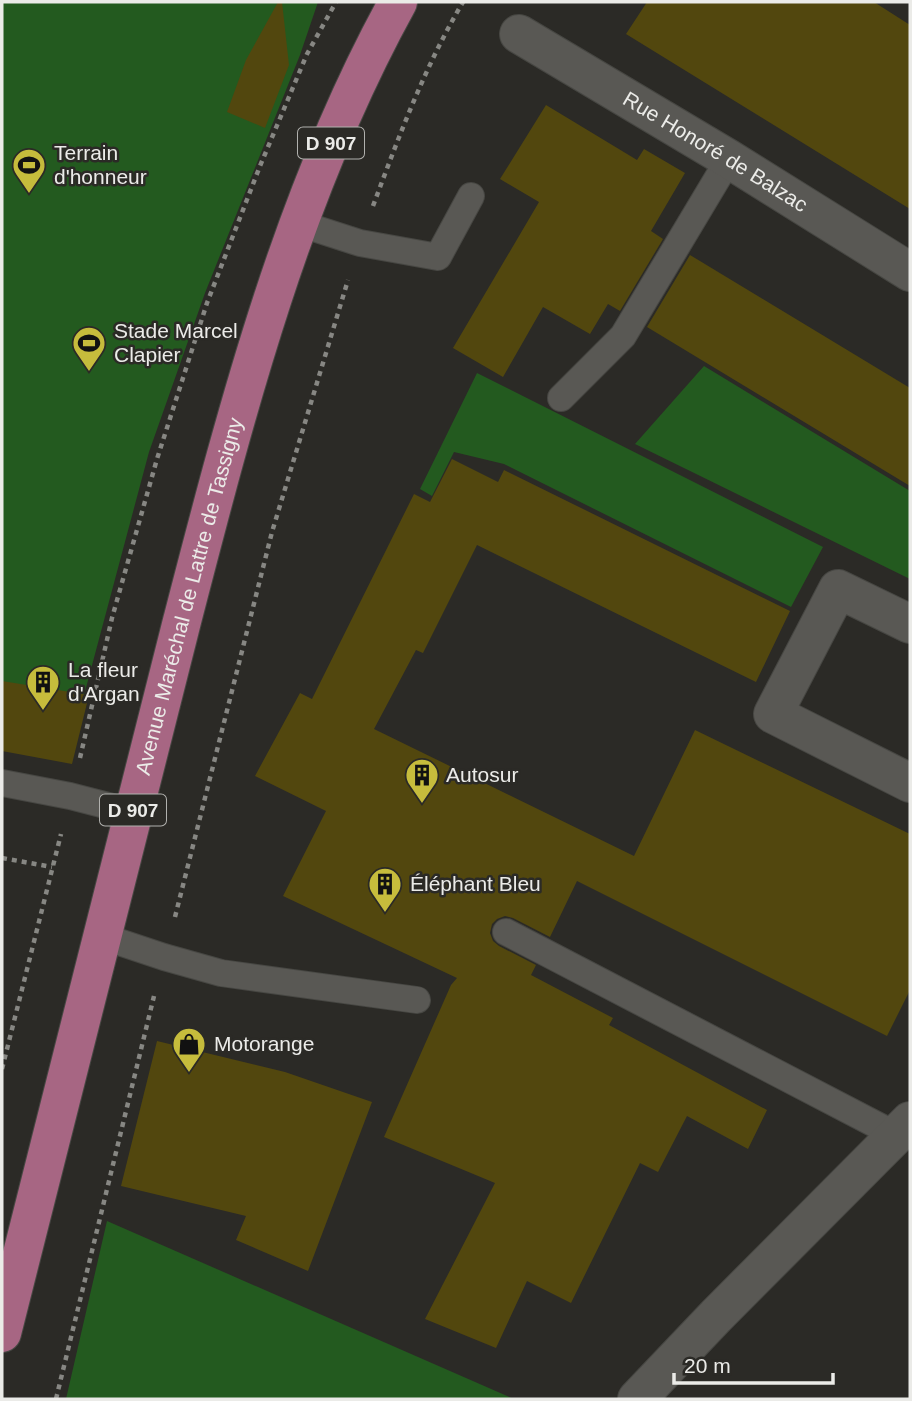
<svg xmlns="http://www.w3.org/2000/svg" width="912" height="1401" viewBox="0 0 912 1401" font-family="Arial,sans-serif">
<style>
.green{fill:#235a1f}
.building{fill:#52470e}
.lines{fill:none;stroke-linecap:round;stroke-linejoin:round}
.lane-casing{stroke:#474743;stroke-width:28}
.street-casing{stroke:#474743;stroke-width:40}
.primary-casing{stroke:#474743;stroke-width:40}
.path{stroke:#878783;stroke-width:4.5;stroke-dasharray:5 5;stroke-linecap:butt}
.lane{stroke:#595854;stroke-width:26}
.street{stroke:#595854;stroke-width:38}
.primary{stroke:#a76683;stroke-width:38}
.labels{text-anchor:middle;stroke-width:5;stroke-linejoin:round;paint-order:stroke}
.shield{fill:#2b2a26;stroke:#b1b1ae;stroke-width:2}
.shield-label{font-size:19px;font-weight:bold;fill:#ebebe8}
.street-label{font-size:21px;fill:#ebebe8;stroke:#2b2a26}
.poi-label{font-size:21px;fill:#ebebe8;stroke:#2b2a26;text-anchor:start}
</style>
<rect width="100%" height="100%" fill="#2b2a26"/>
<path class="green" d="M2 2H318L300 55 205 293 149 452 83 699 2 683Z
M704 366 910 491V579L635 444Z
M477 373 823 547 791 607 504 464 454 452 432 496 420 489Z
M107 1221 514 1399H66Z"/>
<path class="building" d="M278 2H282L289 65 265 128 227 112 246 60Z
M647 2H874L910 25V209L626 34Z
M546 105 637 160 644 149 685 173 651 231 663 239 620 311 608 304 590 334 543 307 503 377 453 348 539 202 500 179Z
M690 255 910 388V486L647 327Z
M452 459 498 482 504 470 790 611 756 682 477 545 423 653 416 650 374 729 634 856 695 730 910 834V990L887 1036 577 881 550 937 513 918 505 916 497 919 492 924 490 933 493 941 499 946 536 965 531 975 613 1018 609 1025 767 1110 748 1149 687 1116 658 1172 640 1163 571 1303 527 1281 496 1348 425 1319 495 1183 384 1137 451 985 457 978 283 896 326 811 255 776 300 693 312 699 414 494 430 502Z
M2 681 89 695 72 764 2 751Z
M157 1041 285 1072 372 1102 308 1271 236 1240 246 1216 121 1186Z"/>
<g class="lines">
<defs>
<path id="lane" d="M298 223 360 243 438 257 471 196
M561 398 623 336 729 159
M2 783 70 796 132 812
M506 932 896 1135
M101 936 164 957 221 973 417 1000"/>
<g id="street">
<path id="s1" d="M519 34 729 159 910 272"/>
<path d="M910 624 838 589 773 714 910 783"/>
<path d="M637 1399 716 1316 910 1121"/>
</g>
<g id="primary">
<path id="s2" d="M2 1333C62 1096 120 858 182 621 237 409 292 194 398 2"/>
</g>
</defs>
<use href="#lane" class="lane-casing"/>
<use href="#street" class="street-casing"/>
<use href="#primary" class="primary-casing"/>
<path class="path" d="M373 206C399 136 425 66 463 2
M80 758 112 618 157 459 207 303 260 166 307 54 336 2
M2 858 52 867
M175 917 272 532 348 280
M2 1069 61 834
M56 1399 154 996"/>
<use href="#lane" class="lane"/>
<use href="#street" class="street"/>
<use href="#primary" class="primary"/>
</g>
<defs>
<symbol id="stadium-pin" viewBox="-11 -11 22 30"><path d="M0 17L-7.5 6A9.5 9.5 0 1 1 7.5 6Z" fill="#c6bc3c" stroke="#2b2a26"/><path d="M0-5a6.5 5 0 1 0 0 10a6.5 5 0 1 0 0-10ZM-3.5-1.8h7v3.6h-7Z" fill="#111"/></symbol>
<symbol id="building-pin" viewBox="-11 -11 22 30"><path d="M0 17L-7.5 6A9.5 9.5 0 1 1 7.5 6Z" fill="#c6bc3c" stroke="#2b2a26"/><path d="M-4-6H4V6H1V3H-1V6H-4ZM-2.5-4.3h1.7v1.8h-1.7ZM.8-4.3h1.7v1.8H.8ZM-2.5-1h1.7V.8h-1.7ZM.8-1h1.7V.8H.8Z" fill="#111"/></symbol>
<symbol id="shop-pin" viewBox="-11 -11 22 30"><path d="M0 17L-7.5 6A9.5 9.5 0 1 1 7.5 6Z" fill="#c6bc3c" stroke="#2b2a26"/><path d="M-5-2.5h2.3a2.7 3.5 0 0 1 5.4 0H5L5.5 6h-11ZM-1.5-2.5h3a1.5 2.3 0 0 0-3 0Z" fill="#111"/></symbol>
</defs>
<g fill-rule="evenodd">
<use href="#stadium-pin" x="10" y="146" width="38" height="52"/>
<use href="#stadium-pin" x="70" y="324" width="38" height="52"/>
<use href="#building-pin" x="24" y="663" width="38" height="52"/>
<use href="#building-pin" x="403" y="756" width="38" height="52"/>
<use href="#building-pin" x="366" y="865" width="38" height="52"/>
<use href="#shop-pin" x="170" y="1025" width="38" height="52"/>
</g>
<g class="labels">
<g class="shield">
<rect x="298" y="127.5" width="66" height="31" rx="5"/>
<rect x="100" y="794.5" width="66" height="31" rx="5"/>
</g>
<g class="shield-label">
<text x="331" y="150">D 907</text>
<text x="133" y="817">D 907</text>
</g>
<g class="street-label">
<text dy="7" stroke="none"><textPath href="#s1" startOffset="229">Rue Honoré de Balzac</textPath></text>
<text dy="7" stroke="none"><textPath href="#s2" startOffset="760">Avenue Maréchal de Lattre de Tassigny</textPath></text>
</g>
<g class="poi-label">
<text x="54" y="160">Terrain<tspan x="54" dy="24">d'honneur</tspan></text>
<text x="114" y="338">Stade Marcel<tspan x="114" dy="24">Clapier</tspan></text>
<text x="68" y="677">La fleur<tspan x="68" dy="24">d'Argan</tspan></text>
<text x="446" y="782">Autosur</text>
<text x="410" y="891">Éléphant Bleu</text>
<text x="214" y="1051">Motorange</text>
</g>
</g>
<rect width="912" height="1401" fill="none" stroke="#ebebe8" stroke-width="7"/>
<path d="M674 1373v10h159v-10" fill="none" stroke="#ebebe8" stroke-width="3.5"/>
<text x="684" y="1373" font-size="21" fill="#ebebe8" stroke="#2b2a26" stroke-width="5" paint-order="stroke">20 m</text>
</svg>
